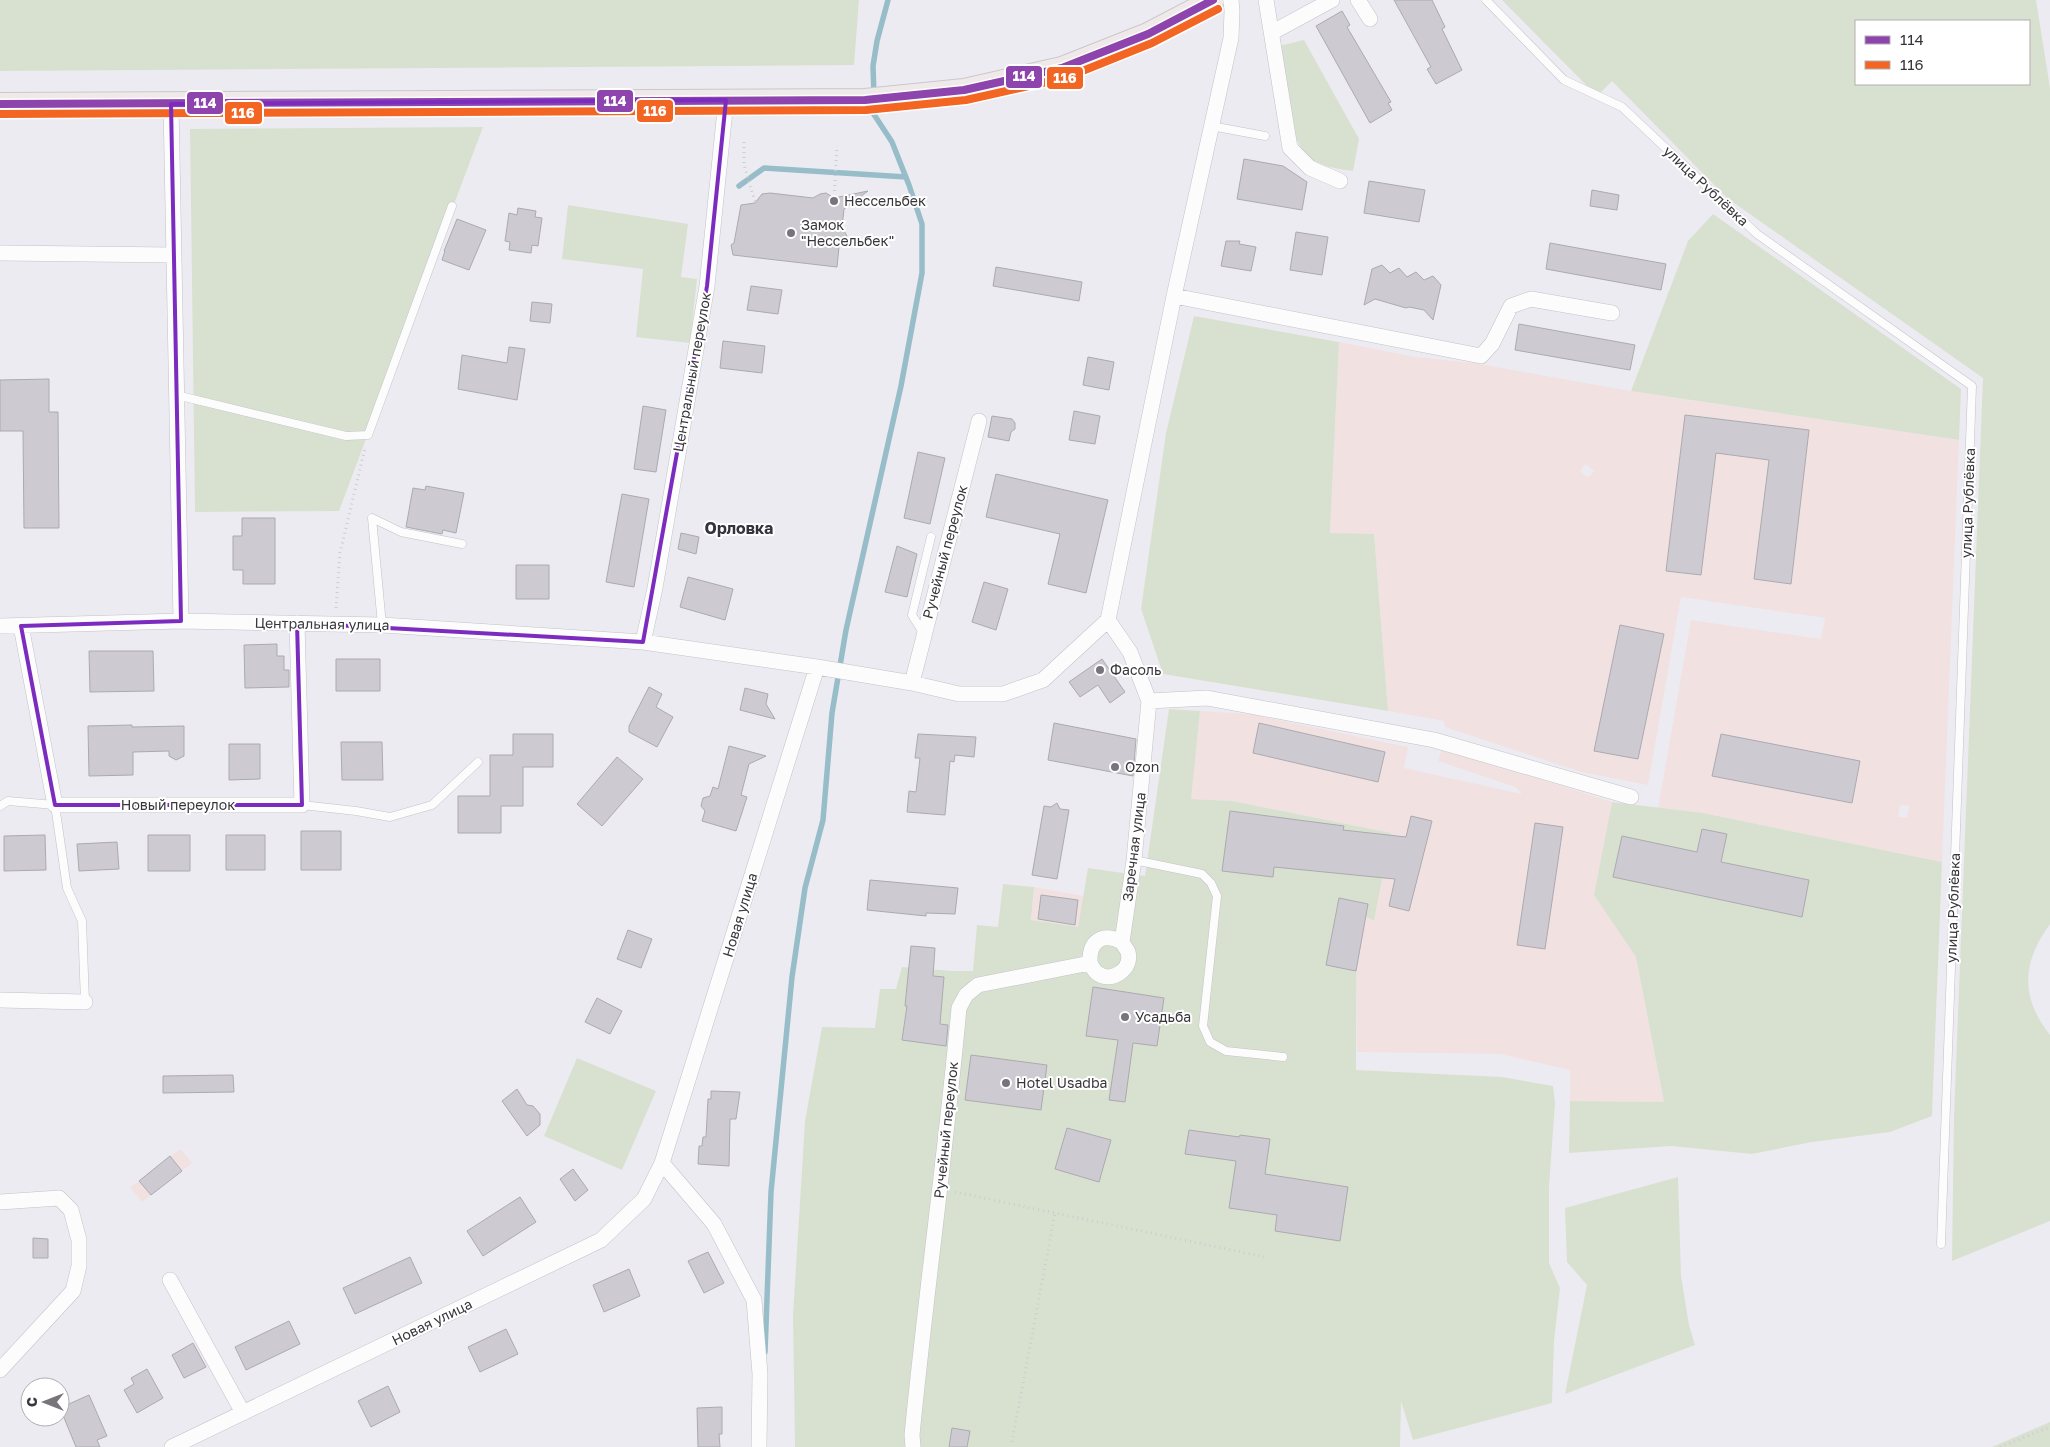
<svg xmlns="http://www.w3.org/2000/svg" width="2050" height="1447" viewBox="0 0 2050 1447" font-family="'Golos Text',sans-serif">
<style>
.industrial{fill:#f1e2e1;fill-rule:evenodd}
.green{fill:#d8e1d0;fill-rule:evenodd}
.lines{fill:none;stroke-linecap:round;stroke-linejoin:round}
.stream{stroke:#97bdc9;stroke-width:5.5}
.building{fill:#cdcbd1;stroke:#abaaaf}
.service-casing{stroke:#c3c2c7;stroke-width:9}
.minor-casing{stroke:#c3c2c7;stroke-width:16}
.primary-casing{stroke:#c9c8cb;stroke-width:24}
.path{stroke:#cdccd0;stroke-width:3;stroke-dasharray:1 4;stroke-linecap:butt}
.service{stroke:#fcfcfd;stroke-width:8}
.minor{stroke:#fcfcfd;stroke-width:15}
.primary{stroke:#f0e9ea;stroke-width:22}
.bus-1-casing{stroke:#fff;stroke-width:11}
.bus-2-casing{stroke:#fff;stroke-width:11}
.bus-1{stroke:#8e44ad;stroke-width:8}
.bus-2{stroke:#f26522;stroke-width:8}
.marked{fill:none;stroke:#7b2cbf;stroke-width:4;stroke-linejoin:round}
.poi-dot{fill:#77757b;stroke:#fff;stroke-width:2}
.labels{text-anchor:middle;stroke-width:4;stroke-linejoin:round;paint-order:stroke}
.street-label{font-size:14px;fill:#38363b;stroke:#fff}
.poi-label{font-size:14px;fill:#38363b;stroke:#fff;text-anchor:start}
.quarter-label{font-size:16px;font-weight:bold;fill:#37333e;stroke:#fff}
.line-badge{stroke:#fff;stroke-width:2}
.badge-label{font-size:14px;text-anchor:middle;font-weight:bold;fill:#fff}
</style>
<rect width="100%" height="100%" fill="#edebf2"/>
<path class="industrial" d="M1339 342 1416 357 1474 363 1631 391 1959 440 1942 862 1703 813 1658 808 1691 620 1821 639 1825 618 1681 597 1648 785 1581 772 1445 727 1444 721 1388 711 1374 534H1330ZM1586 464 1594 471 1588 478 1580 471ZM1900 805 1909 806 1907 818 1898 817Z
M1200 711 1250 714 1408 747 1404 768 1522 794 1515 787 1438 761 1441 750 1497 765 1612 802 1595 895 1636 957 1664 1102 1570 1101V1070L1500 1054 1357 1052V912L1374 921 1391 833 1233 801 1190 799Z
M1034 887 1084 896 1078 928 1031 920Z
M181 1149 192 1163 182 1171 170 1156Z
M139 1181 151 1195 142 1202 130 1187Z"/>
<path class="green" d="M0 0H859L854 65 0 71Z
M1502 0H2036L2050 88V924C2022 962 2020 997 2050 1035V1221L1952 1261 1954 1116 1983 378 1727 198 1612 81 1597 96ZM1856 21H2029V84H1856Z
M1304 40 1359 139 1353 171C1324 167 1306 164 1295 135L1279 46Z
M483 127 339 511 195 512 190 129Z
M568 205 688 224 681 277 697 279 690 343 636 337 643 269 562 259Z
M1713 214 1961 389 1959 440 1631 391 1688 241Z
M1194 316 1339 342 1330 533 1374 534 1388 711 1163 674 1141 609 1166 433Z
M1169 709 1200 711 1191 799 1233 801 1391 833 1374 921 1357 912 1356 1070 1502 1077 1553 1086 1555 1103 1549 1187V1263L1560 1288 1554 1341 1552 1403 1413 1440 1401 1401 1400 1447H795L793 1315 805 1121 822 1027 875 1028 880 989H896L902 967 952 971H973L977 925 998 927 1003 884 1034 887 1031 920 1078 927 1088 868 1145 876Z
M1612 802 1703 813 1942 862 1932 1116 1890 1132 1812 1142 1752 1154 1671 1146 1569 1153 1570 1101 1664 1102 1636 957 1594 895Z
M577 1058 656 1091 622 1170 544 1136Z
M1678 1177 1681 1276 1689 1325 1695 1345 1565 1394 1587 1285 1567 1262 1565 1208Z
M2050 1422V1447H1992Z"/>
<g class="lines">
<path class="stream" d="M874 95 873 66 877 41 888 0
M739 186 764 168 906 177
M765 1352 771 1192 792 977 805 888 823 820 832 713 846 630 901 386 922 273V224L909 185 892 142 873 113 874 104"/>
</g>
<path class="building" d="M1394 0H1432L1445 27 1442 29 1462 70 1436 84 1427 69 1431 67Z
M1342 11 1350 25 1347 27 1391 102 1388 103 1392 110 1370 123 1316 26Z
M1244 159 1283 166 1307 182 1302 210 1237 199Z
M1369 181 1425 190 1419 222 1364 213Z
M1592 190 1619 195 1617 210 1590 206Z
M868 191 844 209 842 227 847 236 839 247 837 267 733 255 731 245 734 243 741 205 755 203 762 194 770 193 813 198 820 194 826 193 834 198Z
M518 208 536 211 535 217 542 218 538 246 532 245 531 253 509 250 510 242 505 241 509 213 517 215Z
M457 219 486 230 469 270 442 260 445 251H444Z
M1296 232 1328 237 1322 275 1290 270Z
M1226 241H1240L1239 244 1256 247 1251 271 1221 266Z
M1550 243 1666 264 1661 290 1546 269Z
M1382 265 1390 273 1399 268 1407 277 1416 272 1424 280 1433 276 1441 285 1433 320 1424 310 1409 307 1406 308 1375 299 1364 305 1372 269Z
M996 267 1082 282 1079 301 993 286Z
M751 286 782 290 778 314 747 310Z
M532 302 552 304 550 323 530 321Z
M1519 324 1635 345 1630 370 1515 350Z
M723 341 765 346 762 373 720 368Z
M509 347 525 349 517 400 458 389 462 355 507 363Z
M1088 357 1114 362 1109 390 1083 385Z
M49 379V412H58L59 528H24L23 431H0V380Z
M643 406 666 410 656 472 634 469Z
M1074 411 1100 416 1095 444 1069 440Z
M1685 415 1809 430 1791 584 1754 579 1769 460 1716 453 1701 575 1666 571Z
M992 416 1012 419 1015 423V429L1011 432 1009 441 988 437Z
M918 452 945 458 930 524 904 518Z
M996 474 1108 500 1086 593 1048 584 1060 534 986 517Z
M426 486 464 493 456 533 443 530 442 534 406 527 413 488 425 490Z
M622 494 649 499 634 587 606 582Z
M242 518H275V584H243V570H233V536H242Z
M681 533 699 537 696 554 678 549Z
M897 546 917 554 907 597 885 592Z
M516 565H549V599H516Z
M688 577 733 589 725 620 680 607Z
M984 582 1008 589 996 630 972 622Z
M1620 625 1664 634 1638 759 1594 751Z
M277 644V656H284V670H289V687L245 688 244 645Z
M89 651H153L154 691 90 692Z
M336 659H380V691H336Z
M1102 659 1125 692 1110 703 1098 685 1080 697 1069 682Z
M649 687 662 694 656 707 673 717 657 747 629 732V726Z
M745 688 768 694 766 704 775 719 740 710Z
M1054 723 1136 739 1133 776 1048 760Z
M1259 723 1385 752 1378 782 1253 753Z
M132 725V727L184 726V756L176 760 169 756V751L133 752V775L89 776 88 726Z
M513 734H553V767H523V806H501V833H458V796H490V755H513Z
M918 734 976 737 974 757 955 755 954 762 950 761 945 815 907 812 909 791 916 792 920 758H915Z
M1721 734 1860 761 1852 803 1712 776Z
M341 742H382L383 780H342Z
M229 744H260V779L229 780Z
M729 746 766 756 749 764 741 795 747 797 736 831 702 821 705 811 701 806 703 798 710 796 713 787 718 789Z
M617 757 643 779 602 826 577 804Z
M1057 803 1060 809 1069 810 1057 879 1032 875 1044 806 1051 807Z
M1230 811 1344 826 1343 830 1406 837 1411 816 1432 821 1409 911 1389 906 1395 879 1274 867 1273 877 1222 871Z
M1535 823 1563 827 1545 949 1517 945Z
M1702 829 1727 834 1721 862 1809 880 1802 917 1613 877 1622 836 1697 852Z
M301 831H341V870H301Z
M45 835 46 870 4 871V836Z
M148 835H190V871H148Z
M226 835H265V870H226Z
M117 842 119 869 79 871 77 844Z
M870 880 958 888 955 914 926 913V916L867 910Z
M1041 895 1078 900 1075 925 1038 919Z
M1339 898 1368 904 1356 971 1326 965Z
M628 930 652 939 641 968 617 959Z
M911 946 935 948 933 976 944 977 940 1024 948 1025 946 1046 902 1040 907 1006H905Z
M1093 987 1164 998 1157 1046 1133 1043 1125 1102 1109 1100 1118 1040 1086 1036Z
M597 998 622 1011 610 1034 585 1022Z
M971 1055 1047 1065 1041 1110 965 1100Z
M233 1075 234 1092 163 1093V1076Z
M517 1089 527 1105 533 1106 540 1114V1125L527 1136 502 1101Z
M711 1091 740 1092 736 1119H730L729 1166 698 1164 699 1146H702L703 1137H706L708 1099H711Z
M1067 1128 1111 1140 1099 1182 1055 1169Z
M1189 1130 1239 1137 1240 1135 1270 1139 1265 1174 1348 1187 1340 1241 1275 1231 1277 1215 1229 1208 1236 1161 1185 1154Z
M170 1156 182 1171 151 1195 139 1181Z
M573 1169 588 1190 575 1201 560 1179Z
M520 1197 536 1222 483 1256 467 1231Z
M33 1238 48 1239V1258H33Z
M708 1252 724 1283 704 1293 688 1261Z
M410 1257 422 1283 355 1314 343 1288Z
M629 1269 640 1296 604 1312 593 1285Z
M289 1321 300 1344 246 1370 235 1347Z
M506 1329 518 1354 480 1372 468 1347Z
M193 1343 206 1367 184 1378 172 1355Z
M147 1369 163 1398 137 1413 124 1390 134 1384 131 1378Z
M388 1386 400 1412 371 1427 358 1401Z
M89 1395 107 1436 97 1440 100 1447H76L60 1408Z
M722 1407V1434H719L720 1447H698L697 1408Z
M952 1428 970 1431 967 1447H949Z"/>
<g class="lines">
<defs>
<path id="service" d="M1486 0 1564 80 1622 107 1757 234 1972 386 1941 1244
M1211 126 1265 136
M176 395 346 436 368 435 452 206
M382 625 372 518 401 532 462 544
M924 634 912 615 931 537
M302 805 356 811 390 817 432 805 478 762
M0 806 8 801 55 805 67 888 82 921 85 1002
M1134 860 1202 874 1211 883 1217 896 1203 1026 1210 1042 1226 1051 1283 1057"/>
<path id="minor" d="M1266 0 1290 148 1310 168 1340 181
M1358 0 1370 19
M1273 32 1332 0
M171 104 181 621
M0 253 173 255
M1174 296 1481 356 1492 344 1511 306 1531 299 1612 313
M1108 620 1174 296 1231 38 1232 11 1231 0
M0 626 181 621 382 625 643 642 817 667 912 683 959 694H1003L1043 680 1108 620
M21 626 55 805H302L297 623
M643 642 655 588 707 286 726 100
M912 683 979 421
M1149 701 1207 698 1434 740 1631 797
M1090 963C1092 966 1094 971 1097 973 1111 984 1133 969 1128 952 1127 949 1123 945 1122 942L1134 860 1149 701 1130 652 1108 620
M1090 963C1089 941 1102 932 1122 942
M0 1000 85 1002
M662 1163 714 1224 754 1300 760 1374 759 1447
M0 1202 59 1198 71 1210 79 1240V1266L73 1291 0 1370
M170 1280 243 1413
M172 1447 601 1240 644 1199 662 1163 817 667
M913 1447 912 1435C926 1292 946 1151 959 1008L966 995 978 985 1090 963"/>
<path id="primary" d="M0 104 865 100 964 90 1062 68 1148 34 1213 0"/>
</defs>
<use href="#service" class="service-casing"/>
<use href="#minor" class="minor-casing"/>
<use href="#primary" class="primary-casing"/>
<path class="path" d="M744 142V165L755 202
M834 201 837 146
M336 608 340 553 365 448
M955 1192 1265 1257
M1012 1442 1055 1213
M2000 1447 2050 1427"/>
<use href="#service" class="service"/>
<use href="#minor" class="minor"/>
<use href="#primary" class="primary"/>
<defs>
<path id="bus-1" d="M0 104 865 100 964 90 1062 68 1148 34 1213 0"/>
<path id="bus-2" d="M0 114 866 110 966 100 1065 78 1152 43 1218 9"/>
</defs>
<use href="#bus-1" class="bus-1-casing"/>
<use href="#bus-2" class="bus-2-casing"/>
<use href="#bus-1" class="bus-1"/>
<use href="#bus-2" class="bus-2"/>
</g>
<path class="marked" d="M726 100 707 286 643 642 297 623 302 805H55L21 626 181 621 171 104Z"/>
<g class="poi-dot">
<circle cx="834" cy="201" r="5"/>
<circle cx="791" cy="233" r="5"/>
<circle cx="1100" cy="670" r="5"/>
<circle cx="1115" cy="767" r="5"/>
<circle cx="1125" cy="1017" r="5"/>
<circle cx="1006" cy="1083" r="5"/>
</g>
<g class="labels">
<g class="street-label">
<text transform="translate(1706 186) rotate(43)" y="5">улица Рублёвка</text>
<text transform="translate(692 372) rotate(-80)" y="5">Центральный переулок</text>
<text transform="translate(1968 503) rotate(-88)" y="5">улица Рублёвка</text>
<text transform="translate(945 552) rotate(-75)" y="5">Ручейный переулок</text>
<text transform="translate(322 624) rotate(1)" y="5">Центральная улица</text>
<text x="178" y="810">Новый переулок</text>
<text transform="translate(1134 847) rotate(-83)" y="5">Заречная улица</text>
<text transform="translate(1953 908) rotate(-88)" y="5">улица Рублёвка</text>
<text transform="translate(740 915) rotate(-73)" y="5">Новая улица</text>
<text transform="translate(946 1130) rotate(-84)" y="5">Ручейный переулок</text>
<text transform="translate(432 1322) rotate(-26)" y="5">Новая улица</text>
</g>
<g class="poi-label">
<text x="844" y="206">Нессельбек</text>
<text x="801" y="230">Замок<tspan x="801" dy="16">"Нессельбек"</tspan></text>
<text x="1110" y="675">Фасоль</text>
<text x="1125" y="772">Ozon</text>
<text x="1135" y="1022">Усадьба</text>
<text x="1016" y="1088">Hotel Usadba</text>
</g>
<g class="quarter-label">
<text x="739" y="534">Орловка</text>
</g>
</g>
<g class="line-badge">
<rect x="1005" y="65" width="38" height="24" rx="5" fill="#8e44ad"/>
<rect x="1046" y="66" width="38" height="24" rx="5" fill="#f26522"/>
<rect x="596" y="89" width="38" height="24" rx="5" fill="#8e44ad"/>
<rect x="186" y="91" width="38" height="24" rx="5" fill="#8e44ad"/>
<rect x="636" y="99" width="38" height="24" rx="5" fill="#f26522"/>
<rect x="224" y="101" width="39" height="24" rx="5" fill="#f26522"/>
</g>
<g class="badge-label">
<text x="1024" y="81">114</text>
<text x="1065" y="83">116</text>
<text x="615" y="106">114</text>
<text x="205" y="108">114</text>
<text x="655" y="116">116</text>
<text x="243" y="118">116</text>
</g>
<rect x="1855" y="20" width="175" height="65" fill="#ffffff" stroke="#afafb1"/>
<rect x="1865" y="36" width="25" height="8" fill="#8e44ad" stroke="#afafb1"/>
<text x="1900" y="45" font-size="15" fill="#38363b">114</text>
<rect x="1865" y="61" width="25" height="8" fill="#f26522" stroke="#afafb1"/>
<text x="1900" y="70" font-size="15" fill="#38363b">116</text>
<g transform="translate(45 1402) rotate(270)"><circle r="24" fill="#ffffff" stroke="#afafb1"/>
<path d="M0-4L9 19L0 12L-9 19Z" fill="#77757b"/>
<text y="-8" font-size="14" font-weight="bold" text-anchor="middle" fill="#38363b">С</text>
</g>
</svg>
